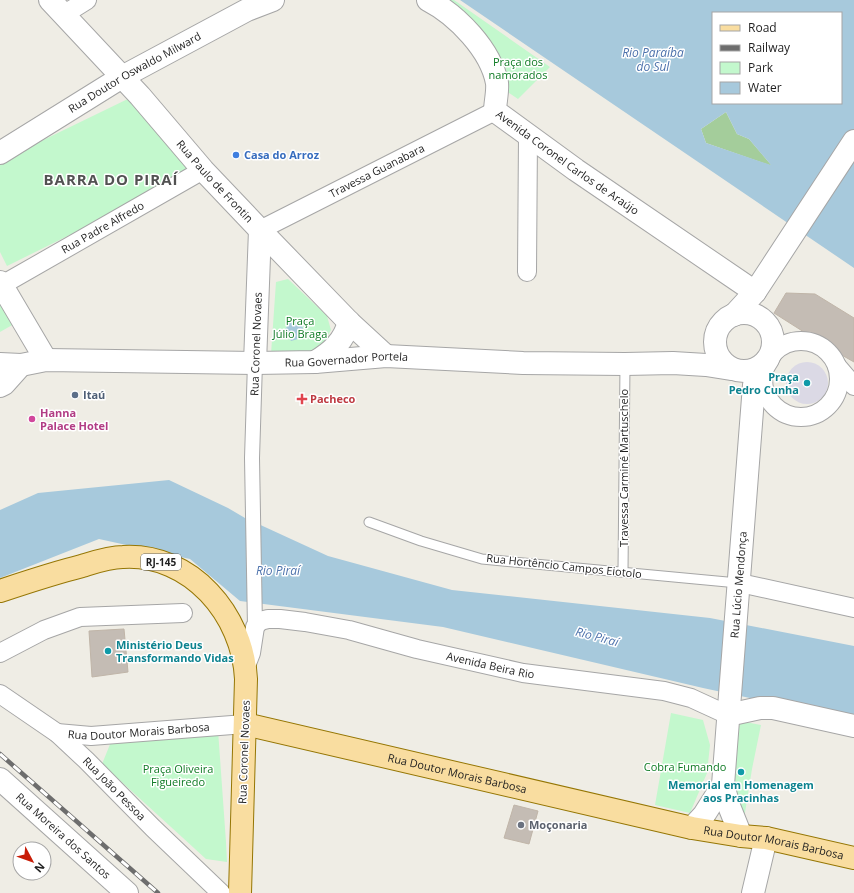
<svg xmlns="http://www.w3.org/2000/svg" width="854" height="893" viewBox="0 0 854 893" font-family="'Open Sans',sans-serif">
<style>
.forest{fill:#a4cd9b}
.park{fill:#c3f8cd}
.plaza{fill:#dbd9e5}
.water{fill:#a7c9dc;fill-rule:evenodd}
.building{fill:#c4bcb4;stroke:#c0b5a8}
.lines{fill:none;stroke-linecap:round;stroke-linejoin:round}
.service-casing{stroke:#a6a6a6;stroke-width:11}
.pedestrian-casing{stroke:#a6a6a6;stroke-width:16}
.minor-casing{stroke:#a6a6a6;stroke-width:20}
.tertiary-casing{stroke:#a6a6a6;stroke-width:24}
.primary-casing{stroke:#957604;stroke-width:24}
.service{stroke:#fff;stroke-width:9}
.pedestrian{stroke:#fff;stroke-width:14}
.minor{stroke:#fff;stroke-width:18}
.tertiary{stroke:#fff;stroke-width:22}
.primary{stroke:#f9dda0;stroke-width:22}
.rail-casing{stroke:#6d6d6d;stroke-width:4.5}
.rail{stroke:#fff;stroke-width:3;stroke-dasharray:9;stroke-linecap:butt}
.shop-dot{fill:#3f7fe0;stroke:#fff;stroke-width:1.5}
.culture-dot{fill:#0f9aa8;stroke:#fff;stroke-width:1.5}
.service-dot{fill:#5c6f8a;stroke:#fff;stroke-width:1.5}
.health-dot{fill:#e0444e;stroke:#fff;stroke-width:1.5}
.hotel-dot{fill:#d1479c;stroke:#fff;stroke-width:1.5}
.worship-dot{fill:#6b7280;stroke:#fff;stroke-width:1.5}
.labels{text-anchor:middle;stroke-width:3;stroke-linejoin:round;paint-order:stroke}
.shield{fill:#fff;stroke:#626262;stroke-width:1}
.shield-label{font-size:10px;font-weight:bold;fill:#1f1f1f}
.park-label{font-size:11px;fill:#0f7b24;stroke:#fff}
.street-label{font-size:11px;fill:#1f1f1f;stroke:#fff}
.shop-label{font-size:11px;font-weight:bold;fill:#366cbe;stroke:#fff;text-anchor:start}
.culture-label{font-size:11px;font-weight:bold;fill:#0d838f;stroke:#fff;text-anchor:end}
.service-label{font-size:11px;font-weight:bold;fill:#4e5e75;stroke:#fff;text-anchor:start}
.health-label{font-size:11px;font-weight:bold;fill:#be3a42;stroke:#fff;text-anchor:start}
.hotel-label{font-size:11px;font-weight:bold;fill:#b23c85;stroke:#fff;text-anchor:start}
.worship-label{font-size:11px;font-weight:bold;fill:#5b616d;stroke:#fff;text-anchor:start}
.water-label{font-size:12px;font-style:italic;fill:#4d72ac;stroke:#fff}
.district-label{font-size:15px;font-weight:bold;letter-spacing:1px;fill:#525252;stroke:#fff}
</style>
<rect width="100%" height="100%" fill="#efede5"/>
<path class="forest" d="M726 112 737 134 749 139 772 166 706 143 701 129Z"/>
<path class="park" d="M440 0H454L550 67 518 99 503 89Z
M136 95 201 170 7 266 0 252V161Z
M288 279 327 316 331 330 319 350 293 358 271 354 276 282Z
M0 295 14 324 0 332Z
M671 713 703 720 710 745 707 773 690 813 655 805Z
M740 721 761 725 752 769 744 819 730 783Z
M218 730 226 842 227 862 206 859 102 764 113 737Z"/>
<path class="plaza" d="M786 383a21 21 0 1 1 42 0a21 21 0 1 1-42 0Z"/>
<path class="water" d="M460 0H854V268ZM713 13H841V103H713ZM726 112 737 134 749 139 771 165 706 143 701 129Z
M295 320 301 323C306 334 302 338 291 341L285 330 289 323Z
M169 480 228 508 245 518 328 556 452 590 710 618 854 646V720L703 688 443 627 240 601 190 559 99 539 0 578V510L38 493Z"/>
<path class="building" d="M786 293 815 294 854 318V362L826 346 774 313Z
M124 629 128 672 92 677 89 631Z
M514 805 538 811 529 844 504 838Z"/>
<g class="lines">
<defs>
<path id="service" d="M369 522 421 541 482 559 738 583
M623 572 625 364"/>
<path id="pedestrian" d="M255 627 252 458 255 363"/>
<g id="minor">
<path d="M63 15 87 0"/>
<path id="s1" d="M260 230 495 111"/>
<path d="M527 272 528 136"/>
<path id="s2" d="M2 285 203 170"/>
<circle cx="801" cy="379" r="38"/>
<path d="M837 366 854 386"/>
<path d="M740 583 854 608"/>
<path d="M0 653 44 630 80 617 183 613"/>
<path id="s3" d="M246 666 251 653 255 627 260 621 268 619H280L305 622 349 630 417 649 523 673 664 691 691 698 728 715"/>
<path id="s4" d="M0 694 57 733 86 760 153 828 221 893"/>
<path id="s5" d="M57 733 91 736 245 724"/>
</g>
<g id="tertiary">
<path id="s6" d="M50 0 140 96 203 170 260 230 349 322 386 356"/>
<path id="s7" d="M428 0C457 15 491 50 497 83 498 92 495 103 495 111L576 170 755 292"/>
<path id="s8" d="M0 153 122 77 247 10 273 0"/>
<path d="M0 282 46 360"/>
<circle cx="744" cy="342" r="29"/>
<path d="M734 315 755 292 854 141"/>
<path d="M315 362C332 352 344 341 349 322"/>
<path d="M255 363 260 230"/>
<path id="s9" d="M0 364 21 365 46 360 255 363 315 362 386 356 523 363 625 364 673 363 706 365 731 369"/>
<path d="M0 386 4 384 21 365"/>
<path d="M728 715 760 708H773L854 726"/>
<path id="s10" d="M0 779 127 893"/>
<path d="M692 828 704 815 723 785"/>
<path id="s11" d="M741 836 729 806 723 785 754 385 757 377 768 359"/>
<path d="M753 893 766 838"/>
</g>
<g id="primary">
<path d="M0 591C27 582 54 573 82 566 95 562 109 557 123 557 191 553 243 615 246 679L240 893"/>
<path id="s12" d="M245 724 692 828 741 836 766 838 854 858"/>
</g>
</defs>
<use href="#service" class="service-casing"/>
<use href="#pedestrian" class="pedestrian-casing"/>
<use href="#minor" class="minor-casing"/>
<use href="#tertiary" class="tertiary-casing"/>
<use href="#primary" class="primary-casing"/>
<use href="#service" class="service"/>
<use href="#pedestrian" class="pedestrian"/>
<use href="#minor" class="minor"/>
<use href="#tertiary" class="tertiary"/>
<use href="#primary" class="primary"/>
<defs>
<path id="rail" d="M0 754 158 893"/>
</defs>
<use href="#rail" class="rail-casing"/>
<use href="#rail" class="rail"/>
</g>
<circle class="shop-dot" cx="236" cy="155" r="4"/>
<g class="culture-dot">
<circle cx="807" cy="383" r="4"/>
<circle cx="108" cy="651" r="4"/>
<circle cx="741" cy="772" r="4"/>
</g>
<circle class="service-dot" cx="75" cy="395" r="4"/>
<path class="health-dot" d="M300 393h4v4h4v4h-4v4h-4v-4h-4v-4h4z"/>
<circle class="hotel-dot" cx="32" cy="419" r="4"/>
<circle class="worship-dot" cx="521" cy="825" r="4"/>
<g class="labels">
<rect class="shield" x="141" y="554" width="40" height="16" rx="3"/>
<g class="shield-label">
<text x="161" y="566">RJ-145</text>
</g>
<g class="park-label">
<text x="518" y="66">Praça dos<tspan x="518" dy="13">namorados</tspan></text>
<text x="300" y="325">Praça<tspan x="300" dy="13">Júlio Braga</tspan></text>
<text x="685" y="771">Cobra Fumando</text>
<text x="178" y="773">Praça Oliveira<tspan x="178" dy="13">Figueiredo</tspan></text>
</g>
<g class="street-label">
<text dy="4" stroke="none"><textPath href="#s8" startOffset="157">Rua Doutor Oswaldo Milward</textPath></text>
<text dy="4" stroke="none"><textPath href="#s7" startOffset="228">Avenida Coronel Carlos de Araújo</textPath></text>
<text dy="4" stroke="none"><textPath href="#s1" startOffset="131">Travessa Guanabara</textPath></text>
<text dy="4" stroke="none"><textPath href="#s6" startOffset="245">Rua Paulo de Frontin</textPath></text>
<text dy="4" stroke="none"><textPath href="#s2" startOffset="116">Rua Padre Alfredo</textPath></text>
<text transform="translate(256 344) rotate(-88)" y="4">Rua Coronel Novaes</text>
<text dy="4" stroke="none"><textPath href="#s9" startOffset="347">Rua Governador Portela</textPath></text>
<text transform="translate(624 468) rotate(-90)" y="4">Travessa Carminé Martuschelo</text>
<text transform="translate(564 566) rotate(6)" y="4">Rua Hortêncio Campos Eiotolo</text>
<text dy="4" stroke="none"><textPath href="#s11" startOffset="255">Rua Lúcio Mendonça</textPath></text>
<text dy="4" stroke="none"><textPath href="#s3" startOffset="284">Avenida Beira Rio</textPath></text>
<text dy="4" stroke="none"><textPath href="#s5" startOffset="82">Rua Doutor Morais Barbosa</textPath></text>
<text transform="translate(244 752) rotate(-88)" y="4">Rua Coronel Novaes</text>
<text dy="4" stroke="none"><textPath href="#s12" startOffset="218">Rua Doutor Morais Barbosa</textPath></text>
<text dy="4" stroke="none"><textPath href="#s4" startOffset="149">Rua João Pessoa</textPath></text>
<text dy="4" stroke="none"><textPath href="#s10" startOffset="85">Rua Moreira dos Santos</textPath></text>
<text dy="4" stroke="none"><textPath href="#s12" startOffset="542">Rua Doutor Morais Barbosa</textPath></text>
</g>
<g class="shop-label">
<text x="244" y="159">Casa do Arroz</text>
</g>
<g class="culture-label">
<text x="799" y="381">Praça<tspan x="799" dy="13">Pedro Cunha</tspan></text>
<text x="116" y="649" text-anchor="start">Ministério Deus<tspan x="116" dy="13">Transformando Vidas</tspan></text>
<text x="741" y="789" text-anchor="middle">Memorial em Homenagem<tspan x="741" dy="13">aos Pracinhas</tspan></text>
</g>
<g class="service-label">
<text x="83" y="399">Itaú</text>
</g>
<g class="health-label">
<text x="310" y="403">Pacheco</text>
</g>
<g class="hotel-label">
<text x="40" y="417">Hanna<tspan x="40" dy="13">Palace Hotel</tspan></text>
</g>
<g class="worship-label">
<text x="529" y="829">Moçonaria</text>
</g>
<g class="water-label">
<text x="653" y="57">Rio Paraíba<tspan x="653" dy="14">do Sul</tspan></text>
<text x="278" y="575">Rio Piraí</text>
<text transform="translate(597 637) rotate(15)" y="4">Rio Piraí</text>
</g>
<g class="district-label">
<text x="111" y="185">BARRA DO PIRAÍ</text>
</g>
</g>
<rect x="712" y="12" width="130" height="92" fill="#ffffff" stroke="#a5a5a5"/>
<rect x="720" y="25" width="20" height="6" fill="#f9dda0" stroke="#a5a5a5"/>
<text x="748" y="32" font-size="12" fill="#1f1f1f">Road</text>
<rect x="720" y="45" width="20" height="6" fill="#6d6d6d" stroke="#a5a5a5"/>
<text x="748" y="52" font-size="12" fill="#1f1f1f">Railway</text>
<rect x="720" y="62" width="20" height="12" fill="#c3f8cd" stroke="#a5a5a5"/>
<text x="748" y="72" font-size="12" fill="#1f1f1f">Park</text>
<rect x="720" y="82" width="20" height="12" fill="#a7c9dc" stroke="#a5a5a5"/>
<text x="748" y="92" font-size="12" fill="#1f1f1f">Water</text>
<g transform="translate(32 861) rotate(131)"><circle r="19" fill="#ffffff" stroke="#a5a5a5"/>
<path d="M0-3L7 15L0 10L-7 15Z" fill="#c81c06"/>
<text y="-6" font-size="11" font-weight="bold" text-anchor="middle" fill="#1f1f1f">N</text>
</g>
</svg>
